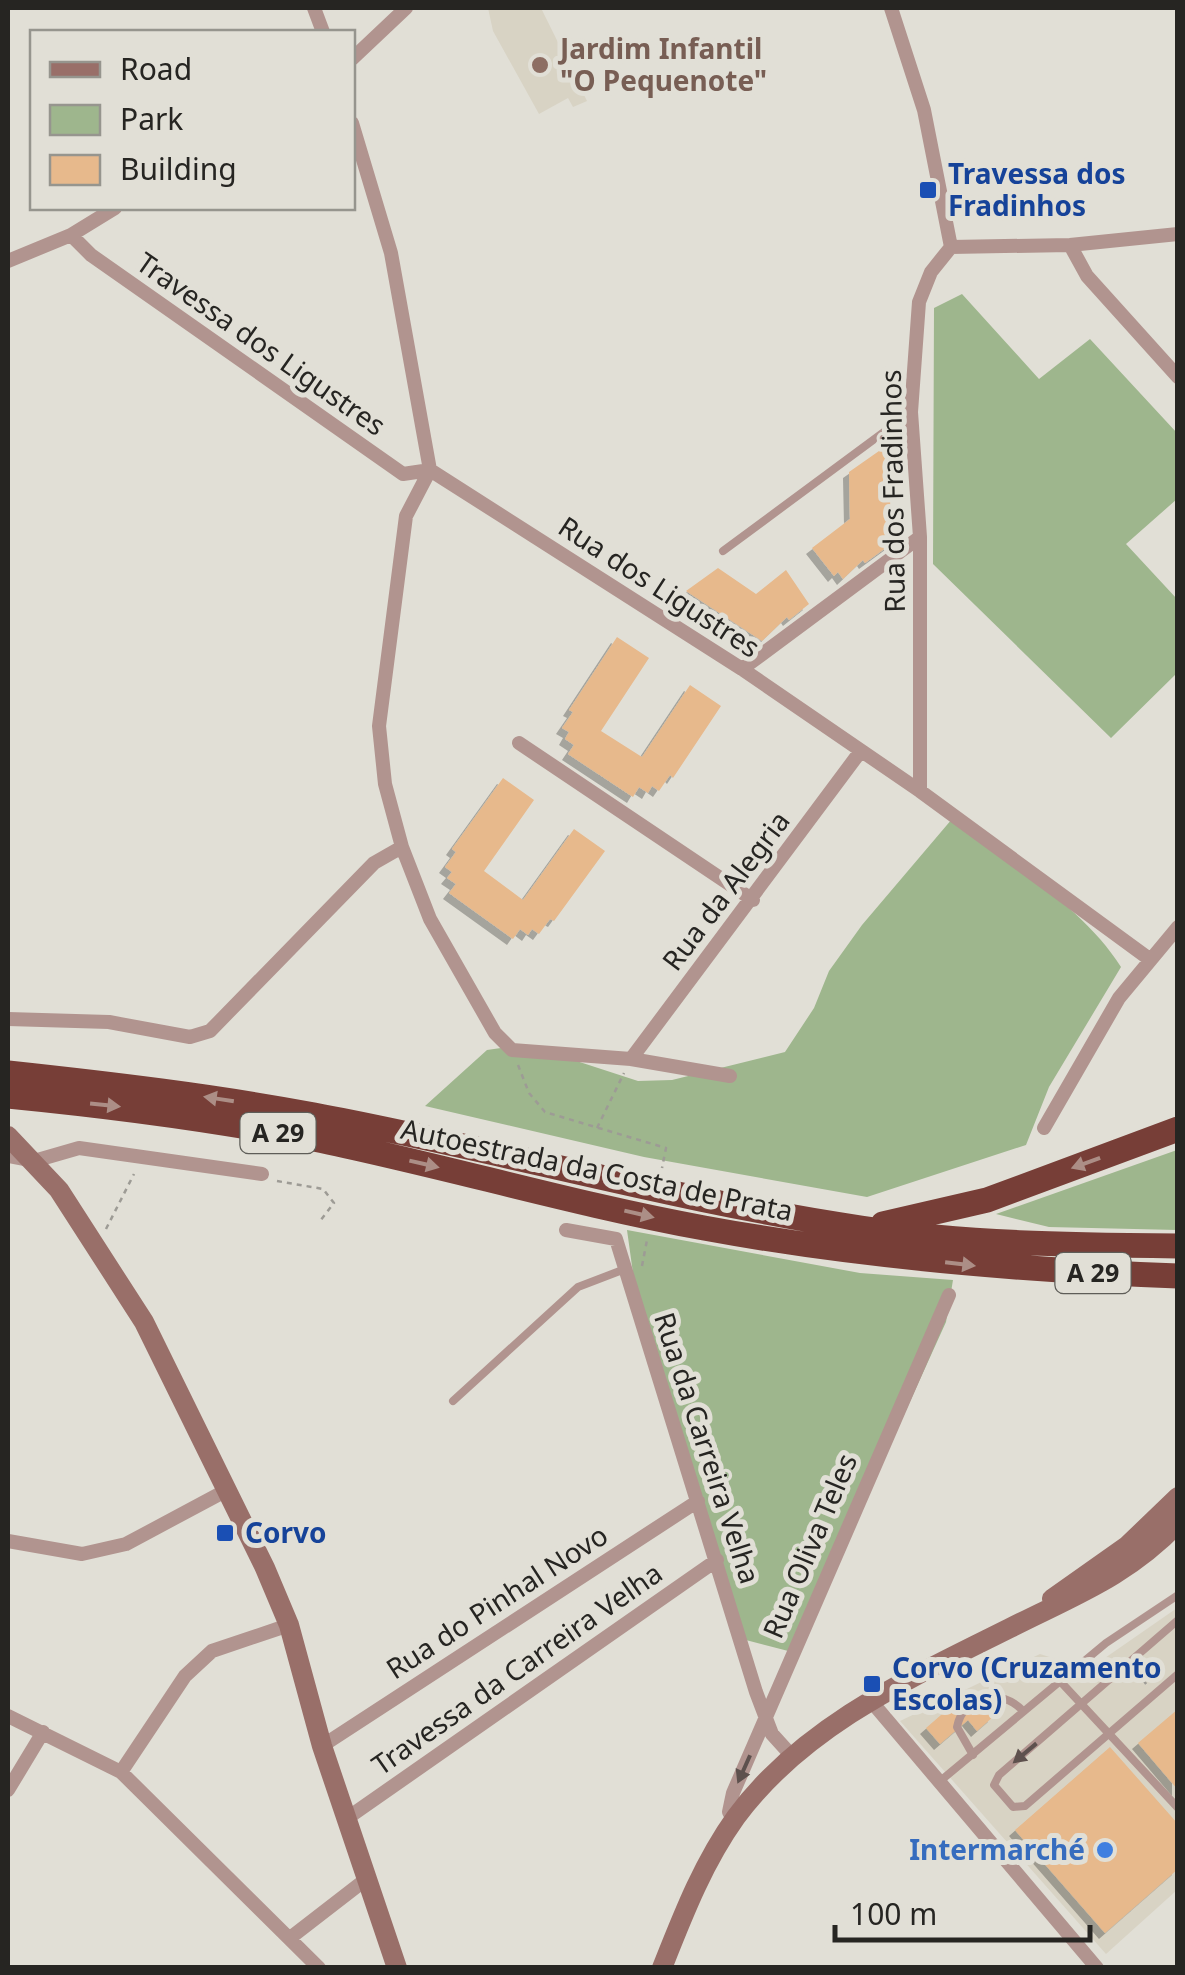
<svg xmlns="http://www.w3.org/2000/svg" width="1185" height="1975" viewBox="0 0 1185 1975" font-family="'Noto Sans',sans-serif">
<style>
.built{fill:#d8d3c4}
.green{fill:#9eb68d}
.building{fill:#e7b98c;filter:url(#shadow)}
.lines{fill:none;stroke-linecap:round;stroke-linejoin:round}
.path{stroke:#9d9b95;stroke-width:2.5;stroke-dasharray:5 5;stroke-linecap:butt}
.lane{stroke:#b1948f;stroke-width:8}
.street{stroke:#b1948f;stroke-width:14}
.secondary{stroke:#996f69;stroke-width:20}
.highway{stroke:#773e37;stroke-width:25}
.oneway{fill:#ac8e86}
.oneway2{fill:#5e514e}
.education-dot{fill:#8d6e63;stroke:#e1dfd6;stroke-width:4}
.transit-dot{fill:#1a4fb4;stroke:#e1dfd6;stroke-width:4}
.shop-dot{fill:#3f7fe0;stroke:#e1dfd6;stroke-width:4}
.labels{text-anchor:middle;stroke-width:10;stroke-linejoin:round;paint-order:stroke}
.shield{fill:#e1dfd6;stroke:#5e5d58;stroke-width:2.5}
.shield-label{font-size:25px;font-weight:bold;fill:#262522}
.education-label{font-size:28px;font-weight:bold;fill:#785e54;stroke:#e1dfd6;text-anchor:start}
.transit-label{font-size:28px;font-weight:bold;fill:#164399;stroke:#e1dfd6;text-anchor:start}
.street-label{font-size:28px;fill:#262522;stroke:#e1dfd6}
.shop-label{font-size:28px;font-weight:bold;fill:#366cbe;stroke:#e1dfd6;text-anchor:end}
</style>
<defs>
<filter id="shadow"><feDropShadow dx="-6" dy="6" stdDeviation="0" flood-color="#0004"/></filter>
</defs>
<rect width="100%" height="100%" fill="#e1dfd6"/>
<path class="built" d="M488 8H541L587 101 573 107 568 98 539 114 493 31Z
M1177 1608V1890L1106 1954 900 1721 1040 1654 1062 1661 1079 1676Z"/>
<path class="green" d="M962 294 1039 379 1090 339 1177 433V499L1126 544 1177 599V673L1111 738 933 564 934 308Z
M952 819C1007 860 1085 909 1121 967L1049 1087 1026 1145 867 1197 644 1157 425 1106 487 1050 508 1047 555 1054 638 1081 672 1080 785 1052 814 1008 829 971 862 925Z
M1177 1150V1230L1049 1227 996 1214Z
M627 1230 860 1273 953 1280 946 1322 796 1653 742 1639 643 1345Z"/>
<path class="building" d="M889 444 891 544 865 563 863 560 843 579 838 572 834 576 812 548 850 519 849 472Z
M718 568 756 594 786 570 809 604 789 620 787 617 762 641 686 591Z
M617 637 649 658 601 731 642 757 690 685 721 706 673 778 670 775 659 791 652 786 648 793 639 787 633 797 568 754 574 745 565 739 569 732 562 728 573 712 569 710Z
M503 778 534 800 484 871 523 900 574 829 605 851 554 921 550 919 539 934 532 929 528 935 520 929 513 939 449 893 456 884 447 878 452 872 445 867 456 852 452 849Z
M971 1689 994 1716 977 1731 968 1720 940 1744 926 1728Z
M1178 1709V1790L1138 1743Z
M1110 1747 1178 1824V1869L1105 1933 1015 1830Z"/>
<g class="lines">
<path class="path" d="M518 1065 529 1093 545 1112 666 1148 662 1168
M597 1128 624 1073
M277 1181 323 1189 334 1203 320 1221
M106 1229 134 1174
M642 1266 647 1240
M1137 1672 1147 1685"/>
<path class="lane" d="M723 551 911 412
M453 1401 578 1287 625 1269
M1178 1620 999 1775 994 1785 1013 1807 1025 1806 1178 1674
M1059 1680 1178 1808
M973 1755 957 1727C964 1693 1002 1688 1023 1711
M939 1782 1106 1643 1178 1595"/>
<path class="street" d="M314 8 323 32
M891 8 924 110 951 247
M352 59 406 8
M352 123 391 253 430 470 742 669 920 791 1148 958
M71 235 91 255 403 474 430 470
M1070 245 1087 276 1178 377
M951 247 1070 245 1178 234
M8 261 71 235 115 208
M430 470 406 516 379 726 385 784 402 847 430 919 495 1033 512 1050 631 1059 730 1076
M742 669 920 537
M519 743 753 900
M920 791V537L911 412 919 302 931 272 951 247
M8 1019 109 1022 190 1037 210 1031 374 863 402 847
M631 1059 860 752
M1044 1128 1119 998 1178 927
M8 1156 34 1161 79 1148 262 1174
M566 1230 616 1239 756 1692 772 1734 791 1755
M8 1541 82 1554 126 1544 227 1490
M871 1701 1097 1968
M8 1716 121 1772 319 1968
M322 1746 698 1501
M121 1772 185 1676 212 1651 289 1625
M8 1790 43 1732
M346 1819 717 1560
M734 1820 729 1812 733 1793 949 1295
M290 1938 365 1880"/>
<path class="secondary" d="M8 1136 59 1190 144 1322 265 1568 289 1625 322 1746 397 1968
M1052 1599 1127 1546 1178 1497
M662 1968C683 1915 703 1863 736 1817 803 1726 912 1677 1010 1628 1075 1595 1126 1577 1178 1523"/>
<path class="highway" d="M8 1073C110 1084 212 1096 314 1115 497 1149 677 1201 861 1228 966 1244 1072 1245 1178 1246
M8 1096C110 1106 212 1119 314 1139 445 1166 573 1204 704 1228 861 1257 1018 1270 1178 1276
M883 1224 987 1200 1178 1129"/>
</g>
<defs><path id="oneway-solid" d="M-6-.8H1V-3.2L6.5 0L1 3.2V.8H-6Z" transform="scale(2.5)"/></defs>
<g class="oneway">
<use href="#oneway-solid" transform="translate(219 1099) rotate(-171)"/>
<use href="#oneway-solid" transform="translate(105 1105) rotate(6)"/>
<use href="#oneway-solid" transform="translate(1086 1163) rotate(160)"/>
<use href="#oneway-solid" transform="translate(424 1164) rotate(13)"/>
<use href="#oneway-solid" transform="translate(639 1214) rotate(13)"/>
<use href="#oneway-solid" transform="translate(960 1264) rotate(7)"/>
</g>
<g class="oneway2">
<use href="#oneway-solid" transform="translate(1025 1753) rotate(140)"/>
<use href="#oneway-solid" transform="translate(744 1769) rotate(114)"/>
</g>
<circle class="education-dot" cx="540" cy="65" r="10"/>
<g class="transit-dot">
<rect x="918" y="180" width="20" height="20" rx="5"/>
<rect x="215" y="1523" width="20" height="20" rx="5"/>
<rect x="862" y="1674" width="20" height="20" rx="5"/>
</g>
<circle class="shop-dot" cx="1105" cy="1850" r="10"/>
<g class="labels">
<g class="shield">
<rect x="240.5" y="1113" width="75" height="40" rx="8"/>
<rect x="1055.5" y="1253" width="75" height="40" rx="8"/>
</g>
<g class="shield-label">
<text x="278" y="1142">A 29</text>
<text x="1093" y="1282">A 29</text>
</g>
<g class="education-label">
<text x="560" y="59">Jardim Infantil<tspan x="560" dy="32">"O Pequenote"</tspan></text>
</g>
<g class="transit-label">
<text x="948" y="184">Travessa dos<tspan x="948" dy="32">Fradinhos</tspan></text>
<text x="245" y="1543">Corvo</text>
<text x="892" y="1678">Corvo (Cruzamento<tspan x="892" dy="32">Escolas)</tspan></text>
</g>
<g class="street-label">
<text transform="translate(261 344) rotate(35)" y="10">Travessa dos Ligustres</text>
<text transform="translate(893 491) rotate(-91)" y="10">Rua dos Fradinhos</text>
<text transform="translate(659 587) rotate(33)" y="10">Rua dos Ligustres</text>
<text transform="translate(726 891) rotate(-53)" y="10">Rua da Alegria</text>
<text transform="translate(597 1170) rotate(12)" y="10">Autoestrada da Costa de Prata</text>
<text transform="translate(707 1448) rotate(72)" y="10">Rua da Carreira Velha</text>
<text transform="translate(810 1546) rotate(-67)" y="10">Rua Oliva Teles</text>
<text transform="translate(497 1602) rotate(-33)" y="10">Rua do Pinhal Novo</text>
<text transform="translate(517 1669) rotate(-35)" y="10">Travessa da Carreira Velha</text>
</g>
<g class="shop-label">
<text x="1085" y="1860">Intermarché</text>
</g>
</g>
<rect width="1185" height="1975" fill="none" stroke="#262522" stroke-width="20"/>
<rect x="30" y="30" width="325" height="180" fill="#e1dfd6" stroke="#96958e" stroke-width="2.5"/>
<rect x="50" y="62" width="50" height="15" fill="#996f69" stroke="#96958e" stroke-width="2.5"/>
<text x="120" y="80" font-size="30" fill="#262522">Road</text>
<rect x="50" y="105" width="50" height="30" fill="#9eb68d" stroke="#96958e" stroke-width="2.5"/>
<text x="120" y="130" font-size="30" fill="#262522">Park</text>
<rect x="50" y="155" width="50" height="30" fill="#e7b98c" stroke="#96958e" stroke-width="2.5"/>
<text x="120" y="180" font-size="30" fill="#262522">Building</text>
<path d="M835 1925v15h255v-15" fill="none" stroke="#262522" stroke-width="5"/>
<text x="850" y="1925" font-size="30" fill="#262522" stroke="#e1dfd6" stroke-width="8" paint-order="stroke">100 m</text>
</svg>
